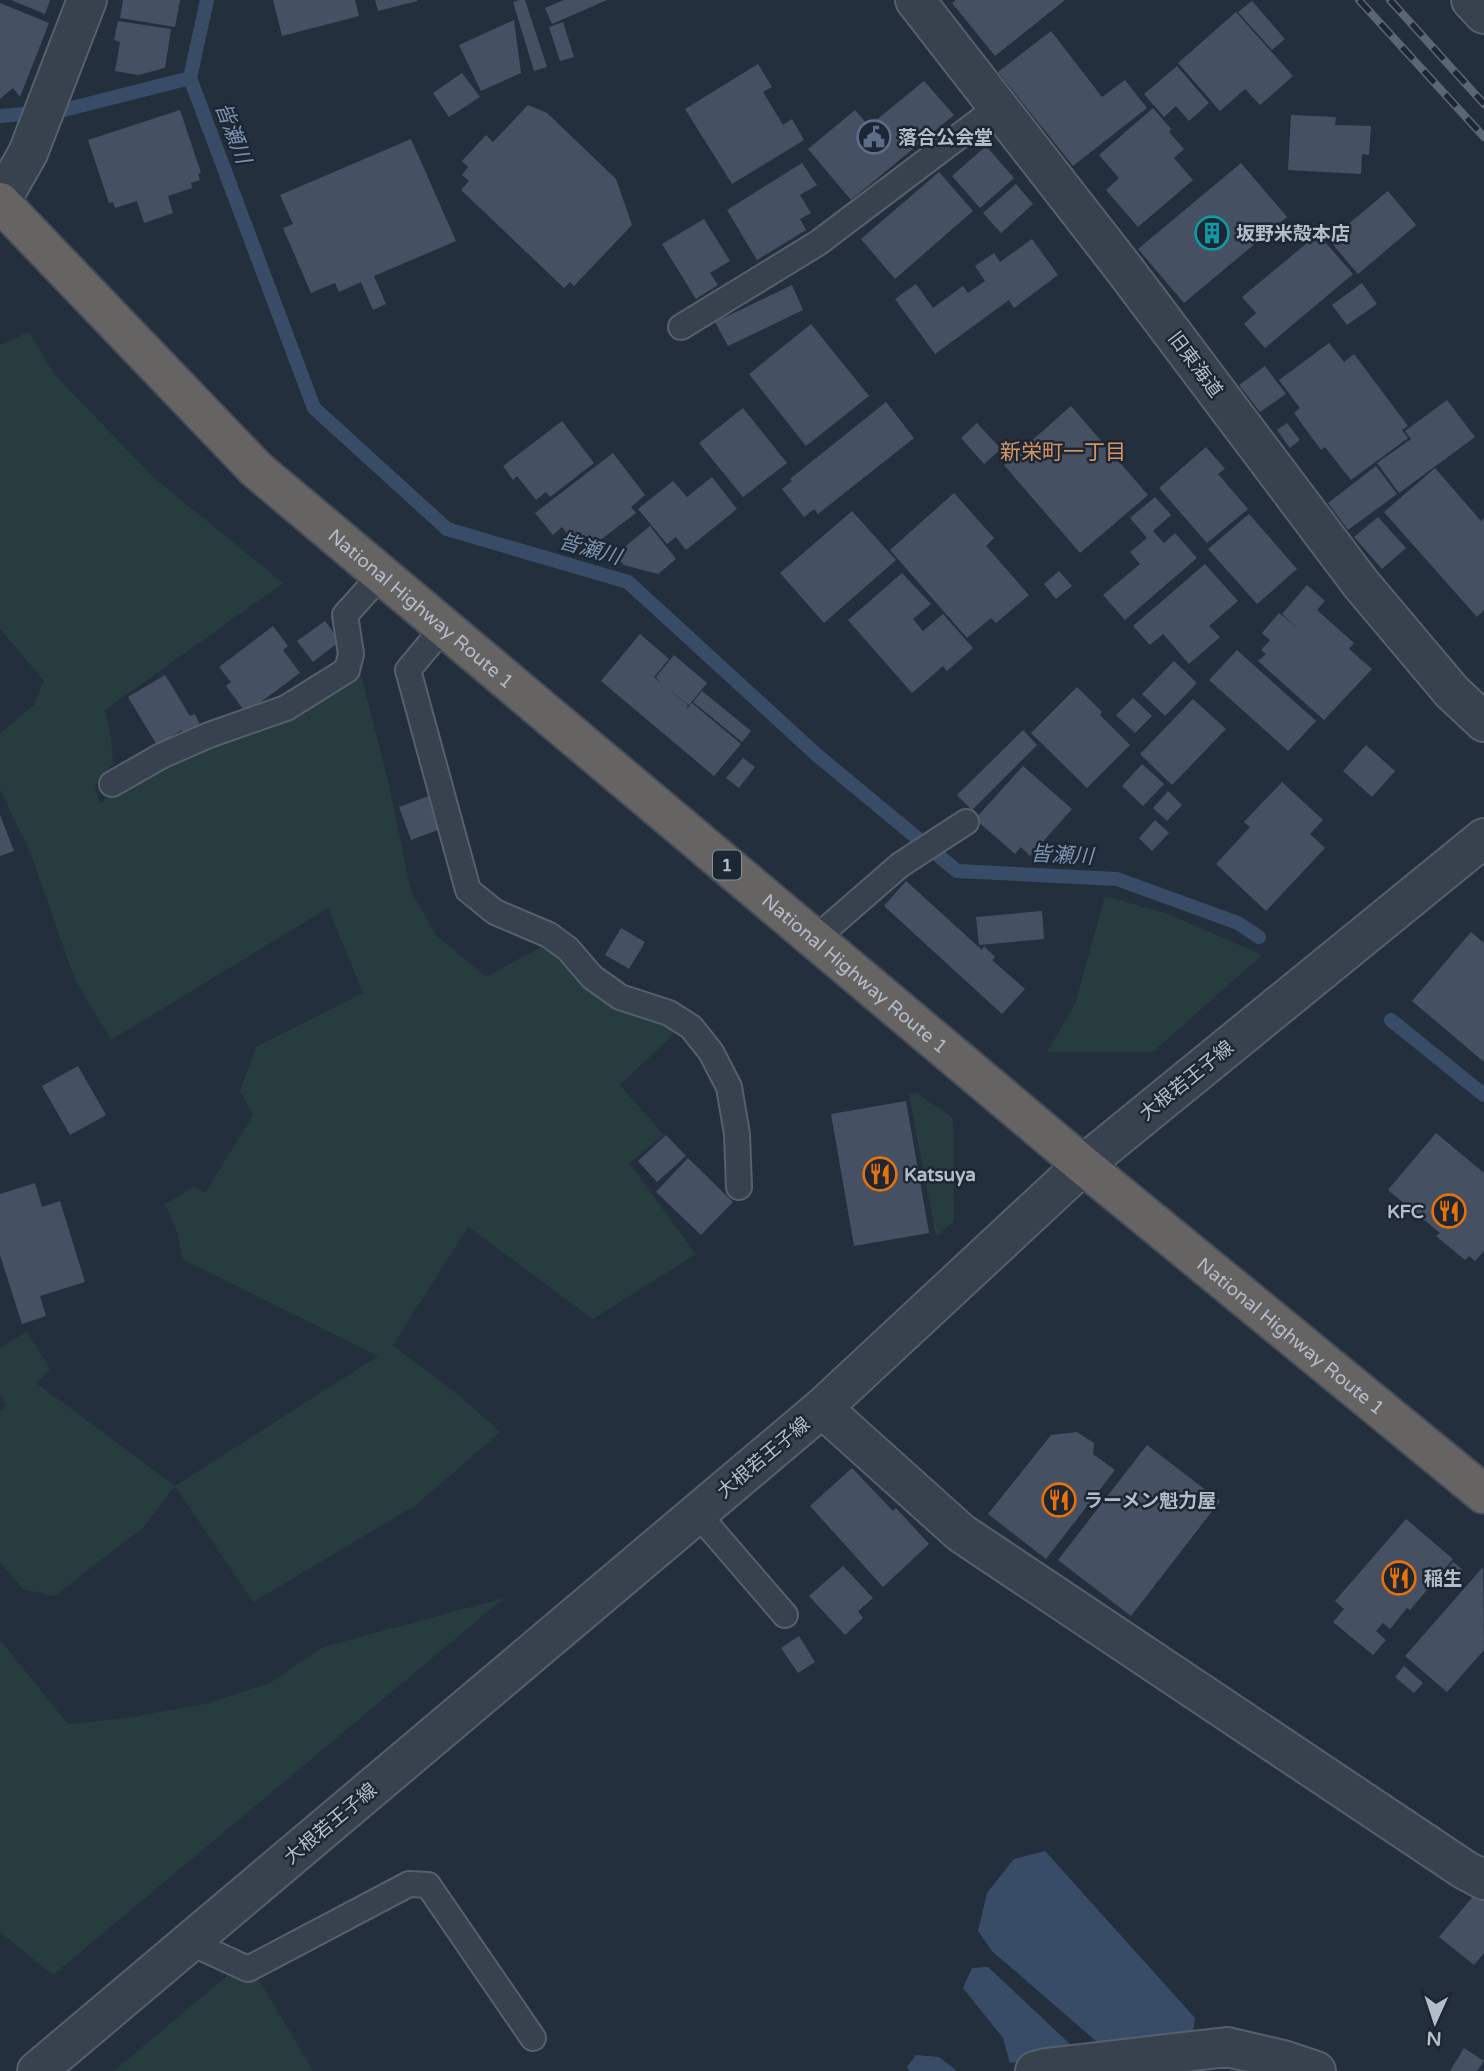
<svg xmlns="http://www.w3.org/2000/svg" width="1484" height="2071" viewBox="0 0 1484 2071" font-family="'Varela Round','Noto Sans JP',sans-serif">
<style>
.green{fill:#263c3f}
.water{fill:#394c67}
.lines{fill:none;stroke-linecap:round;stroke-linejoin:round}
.stream{stroke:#394c67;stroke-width:14}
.building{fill:#455162}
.service-casing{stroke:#565f6c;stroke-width:28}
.minor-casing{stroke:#565f6c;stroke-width:42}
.tertiary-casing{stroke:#565f6c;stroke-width:42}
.trunk-casing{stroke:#434c59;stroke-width:42}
.service{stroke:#38414e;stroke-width:24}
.minor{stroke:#38414e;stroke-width:38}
.tertiary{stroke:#38414e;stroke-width:38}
.trunk{stroke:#656462;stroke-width:38}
.rail-casing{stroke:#5a6575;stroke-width:8}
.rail{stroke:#1d2633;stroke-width:5;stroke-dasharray:16;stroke-linecap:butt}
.labels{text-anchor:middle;stroke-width:5;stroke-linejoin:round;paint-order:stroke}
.shield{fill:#1d2633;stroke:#878f9c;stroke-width:2}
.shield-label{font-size:18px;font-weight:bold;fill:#b4bcc9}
.poi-label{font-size:19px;font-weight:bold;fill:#b4bcc9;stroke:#1d2633;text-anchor:start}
.street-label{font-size:19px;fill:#b4bcc9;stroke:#1d2633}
.water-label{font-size:21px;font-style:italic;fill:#7c92b1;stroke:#1d2633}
.neighbourhood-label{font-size:21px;fill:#d59563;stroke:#1d2633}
</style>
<rect width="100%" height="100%" fill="#242f3e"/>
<path class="green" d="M29 332 55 375 153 477 283 583 105 710 111 737 113 764 95 785 100 804 109 795 348 675H361L388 781 411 891 436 935 486 977 550 942 680 1028 620 1085 664 1135 629 1163 696 1254 593 1319 468 1227 393 1345 468 1403 500 1432 416 1505 253 1602 175 1486 142 1529 54 1596 23 1589 0 1562V1411L7 1406 0 1394V1348L27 1331 50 1369 36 1383 175 1486 378 1356 182 1259 177 1232 165 1204 194 1187 205 1193 253 1115 240 1091 256 1047 363 993 328 908 111 1040 75 980 32 857 0 789V733L34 705 44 681 0 629V345Z
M1105 896 1171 915 1262 955 1153 1052H1047L1075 1004Z
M917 1093 953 1118 954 1221 936 1237 909 1095Z
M504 1598 53 1975 0 1932V1642H2L68 1724 120 1719 205 1704 270 1683 323 1647Z
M228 1975 258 1978 313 2071H114Z"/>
<path class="water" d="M1045 1851 1195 2018 1192 2040 1104 2048 992 1951 978 1931 987 1893 1014 1859Z
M988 1967 1073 2047 1075 2055 1010 2063 1003 2038 963 1988 972 1968Z
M916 2055 939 2057 957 2071H909L907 2067Z"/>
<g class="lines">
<path class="stream" d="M207 0 190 78 314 408 447 529 628 582 818 756 957 871 1117 879 1238 923 1259 937
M0 116 60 111 190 78
M1391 1020 1484 1095"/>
</g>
<path class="building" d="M11 0H50L45 14Z
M123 0H180L175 27 120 18Z
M273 0H355L359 16 282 36Z
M375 0H417V1L378 11Z
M519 0H525L547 67 534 71 513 2Z
M564 0H607L552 24 545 8Z
M956 0H1065L995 56 952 3Z
M1252 1 1285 39 1272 50 1238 12Z
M0 3 49 23 20 97 13 88 0 99Z
M1236 12 1293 76 1260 105 1245 89 1220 111 1178 63Z
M514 20 521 73 481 91 459 45Z
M118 21 171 29 165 68 138 75 115 71 120 42 114 40Z
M563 22 574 57 560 61 549 27Z
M1051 31 1102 97 1125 80 1147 108 1073 166 998 72Z
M758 64 772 87 763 92 783 125 792 119 804 140 732 184 685 109Z
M1177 66 1209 103 1189 121 1176 106 1164 117 1144 94Z
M462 73 480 97 449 117 433 93Z
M924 81 954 115 851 200 808 149 855 110 869 126Z
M528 105 547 113 616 179 632 225 574 286 570 282 564 288 461 190 469 181 462 175 468 167 462 161 486 135 493 142Z
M1153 108 1171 129 1169 132 1184 149 1174 158 1193 180 1138 227 1106 190 1119 178 1099 155Z
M180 110 201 173 198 174 200 180 191 183 192 188 168 196 173 213 144 223 137 201 115 208 113 202 109 203 88 140Z
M1291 115 1336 117 1335 125 1371 126 1369 155 1362 154 1361 174 1288 170Z
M411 139 456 241 374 276 386 304 373 310 361 282 339 292 335 283 311 293 283 228 293 224 280 195Z
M986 146 1014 178 980 208 952 176Z
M802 163 817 185 800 195 811 213 800 219 806 230 757 260 727 210Z
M1241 163 1287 217 1184 303 1138 249Z
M939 172 973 211 895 279 861 239Z
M1016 184 1033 204 1001 233 983 213Z
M1388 191 1416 225 1358 274 1329 240Z
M704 219 730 261 710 273 718 285 696 299 662 244Z
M1318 234 1353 274 1265 348 1244 324 1256 313 1242 297Z
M1032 239 1058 275 1014 308 1009 300 935 354 895 299 916 284 933 308 963 286 968 293 985 281 975 266 994 253 1000 262Z
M1362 283 1377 304 1347 325 1332 305Z
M792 285 803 310 728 346 715 322Z
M811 324 869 396 806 446 749 374Z
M1329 343 1344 362 1354 354 1408 426 1402 430 1408 438 1351 480 1325 447 1321 450 1294 413 1300 408 1279 380Z
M1265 366 1286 394 1260 412 1239 385Z
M1447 400 1475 437 1399 493 1377 463 1411 439 1405 431Z
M886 402 914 438 818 514 814 509 804 517 782 489 792 481 790 479Z
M1071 406 1148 495 1080 553 1004 465Z
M743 408 787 463 743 497 699 443Z
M562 421 594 463 550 497 546 492 536 500 517 476 513 480 503 466Z
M977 423 1001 449 984 464 961 438Z
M1287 423 1300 440 1290 448 1277 430Z
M1206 447 1225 469 1218 474 1248 509 1207 543 1159 488Z
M613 453 645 495 631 507 636 513 595 544 590 538 578 547 562 527 553 535 535 513Z
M1376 466 1397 494 1348 530 1328 503Z
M1435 468 1481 521 1484 518V610L1477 617 1384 512Z
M712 477 737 509 686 550 676 537 667 544 638 509 673 481 687 497Z
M954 493 994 538 986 546 1029 595 996 623 991 618 967 638 890 550Z
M1155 497 1171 515 1153 531 1164 543 1175 533 1197 558 1125 620 1103 595 1140 564 1130 552 1147 538 1130 518Z
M852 511 896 560 824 623 780 573Z
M1249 514 1297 569 1257 604 1208 549Z
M1378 517 1406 548 1382 569 1354 537Z
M650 526 676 559 658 574 624 565 615 555Z
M1205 564 1238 601 1209 626 1220 637 1189 664 1163 634 1150 645 1133 626Z
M1059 571 1072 586 1056 599 1044 584Z
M902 573 931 604 913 619 923 631 943 614 973 648 947 671 943 666 912 693 848 620Z
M1307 585 1325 601 1317 610 1354 643 1349 649 1372 669 1324 720 1258 661 1266 654 1261 650 1270 640 1262 633 1279 613 1300 630 1282 614Z
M325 621 340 641 313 662 297 641Z
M273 626 288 646 283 650 300 673 246 713 226 686 231 682 219 667Z
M640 634 669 659 654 677 661 683 656 677 674 655 707 683 689 705 663 685 688 705 686 709 692 703 741 744 714 776 601 681Z
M1237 650 1316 721 1288 751 1209 680Z
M1174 661 1197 683 1165 716 1142 694Z
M165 675 190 716 195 714 200 725 184 734 182 730 157 745 128 697Z
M1077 687 1102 712 1100 715 1130 745 1087 788 1031 733Z
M702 691 751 731 742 742 693 702Z
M1133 698 1152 716 1135 733 1116 715Z
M1193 699 1226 729 1172 785 1140 754Z
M1023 730 1037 745 972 810 957 795Z
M1366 745 1395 771 1372 797 1343 771Z
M743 758 755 767 739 788 726 778Z
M1142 764 1164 784 1143 806 1122 786Z
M1023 766 1072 809 1030 856 1021 847 1015 854 975 819Z
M1282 782 1323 820 1310 834 1325 848 1266 911 1216 864 1250 827 1244 822Z
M1168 791 1182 805 1167 821 1153 808Z
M434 794 446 827 411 840 399 807Z
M0 815 14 851 0 856Z
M1155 820 1169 833 1152 851 1139 838Z
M906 881 982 950 984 946 995 957 992 960 1025 989 1002 1014 884 906Z
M1042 911 1044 939 979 945 976 917Z
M621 928 645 942 629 969 605 955Z
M1471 932 1484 943V1062L1412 1001Z
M78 1066 106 1115 70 1135 42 1086Z
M906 1101 929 1233 854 1246 831 1114Z
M1436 1133 1484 1173V1251L1475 1261 1469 1256 1465 1260 1436 1236 1440 1233 1388 1190Z
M666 1135 686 1156 657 1182 638 1161Z
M688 1158 733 1202 701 1235 656 1192Z
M35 1183 42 1207 60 1201 85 1282 40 1296 46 1316 22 1324 0 1255V1194Z
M1077 1432 1094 1443 1093 1454 1115 1470 1046 1559 988 1514 1051 1435Z
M1147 1445 1220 1501 1131 1616 1058 1560Z
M852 1468 893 1511 896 1508 929 1544 883 1587 810 1506Z
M1406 1519 1453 1559 1410 1610 1407 1608 1390 1629 1383 1623 1376 1631 1386 1640 1373 1655 1333 1622 1344 1609 1335 1601Z
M1453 1562 1463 1570 1448 1587 1438 1579Z
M843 1566 873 1598 858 1611 863 1618 845 1635 809 1596Z
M1483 1567 1484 1650 1447 1692 1405 1656Z
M799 1636 815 1662 798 1673 781 1648Z
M1404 1666 1423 1683 1414 1693 1395 1677Z
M1476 1893 1484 1899V1953L1474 1965 1439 1937Z
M1464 2048 1484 2061 1477 2071H1450Z"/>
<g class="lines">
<defs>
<path id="service" d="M681 327 818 243 999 106
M444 627 408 670 468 890 495 912 549 935 568 949 592 977 620 997 669 1013 691 1027 711 1052 729 1087 737 1134 739 1187
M112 784 161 756 209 735 286 708 347 670 351 654 345 615 382 574
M815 939 900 865 966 822
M697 1513 785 1615
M189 1942 248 1969 409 1884 428 1885 533 2038"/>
<path id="minor" d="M1471 0 1484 14
M0 202 28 153 87 0
M822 1408 961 1533 1465 1870 1484 1880
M1035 2071 1046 2068 1227 2047 1283 2060 1316 2071"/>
<path id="tertiary" d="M915 0 1125 270 1361 584 1452 692 1484 722
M37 2071 822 1408 1083 1165 1484 838"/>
<g id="trunk">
<path id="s1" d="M0 202 256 469 1083 1165 1484 1494"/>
</g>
</defs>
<use href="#service" class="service-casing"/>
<use href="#minor" class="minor-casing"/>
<use href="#tertiary" class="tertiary-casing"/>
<use href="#trunk" class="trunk-casing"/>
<use href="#service" class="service"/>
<use href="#minor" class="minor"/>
<use href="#tertiary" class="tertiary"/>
<use href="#trunk" class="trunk"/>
<defs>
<path id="rail" d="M1359 0 1484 137
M1390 0 1484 104"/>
</defs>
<use href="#rail" class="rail-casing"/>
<use href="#rail" class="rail"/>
</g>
<defs>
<symbol id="civic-ring" viewBox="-11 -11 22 22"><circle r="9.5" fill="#1d2633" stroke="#5c6f8a" stroke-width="1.5"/><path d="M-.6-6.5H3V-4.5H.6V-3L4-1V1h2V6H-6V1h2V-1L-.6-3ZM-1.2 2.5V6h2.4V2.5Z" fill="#5c6f8a"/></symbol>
<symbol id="building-ring" viewBox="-11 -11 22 22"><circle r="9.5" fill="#1d2633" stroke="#0f9aa8" stroke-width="1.5"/><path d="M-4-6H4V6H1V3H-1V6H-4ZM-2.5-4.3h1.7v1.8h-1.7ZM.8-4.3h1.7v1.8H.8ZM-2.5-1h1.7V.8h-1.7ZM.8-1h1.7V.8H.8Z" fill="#0f9aa8"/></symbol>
<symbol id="restaurant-ring" viewBox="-11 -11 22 22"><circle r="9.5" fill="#1d2633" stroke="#e8710a" stroke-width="1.5"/><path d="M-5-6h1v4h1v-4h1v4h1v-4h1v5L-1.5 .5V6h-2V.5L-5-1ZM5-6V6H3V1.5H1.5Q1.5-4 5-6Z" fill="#e8710a"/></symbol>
</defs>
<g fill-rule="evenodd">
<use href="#civic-ring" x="855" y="118" width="38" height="38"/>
<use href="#building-ring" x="1193" y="214" width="38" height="38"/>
<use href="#restaurant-ring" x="861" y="1155" width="38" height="38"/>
<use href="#restaurant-ring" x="1430" y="1192" width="38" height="38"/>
<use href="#restaurant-ring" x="1040" y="1481" width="38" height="38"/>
<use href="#restaurant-ring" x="1380" y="1559" width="38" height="38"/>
</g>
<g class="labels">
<rect class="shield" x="713" y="850.5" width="28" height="29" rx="5"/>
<g class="shield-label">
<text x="727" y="871">1</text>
</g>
<g class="poi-label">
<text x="898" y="144">落合公会堂</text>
<text x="1236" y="240">坂野米殻本店</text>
<text x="904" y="1181">Katsuya</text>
<text x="1424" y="1218" text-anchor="end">KFC</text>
<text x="1084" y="1507">ラーメン魁力屋</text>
<text x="1424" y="1585">稲生</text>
</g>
<g class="street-label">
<text transform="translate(1196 364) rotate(53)" y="7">旧東海道</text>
<text dy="7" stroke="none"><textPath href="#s1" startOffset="586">National Highway Route 1</textPath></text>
<text dy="7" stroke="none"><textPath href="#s1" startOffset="1153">National Highway Route 1</textPath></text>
<text transform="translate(1186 1080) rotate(-39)" y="7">大根若王子線</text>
<text dy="7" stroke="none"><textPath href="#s1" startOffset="1720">National Highway Route 1</textPath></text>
<text transform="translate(763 1457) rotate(-40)" y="7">大根若王子線</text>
<text transform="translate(330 1823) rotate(-40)" y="7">大根若王子線</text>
</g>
<g class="water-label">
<text transform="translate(233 133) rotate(69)" y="7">皆瀬川</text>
<text transform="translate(590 549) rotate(16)" y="7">皆瀬川</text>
<text transform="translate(1062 855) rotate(3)" y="7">皆瀬川</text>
</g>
<g class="neighbourhood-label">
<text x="1063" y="459">新栄町一丁目</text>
</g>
</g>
<g transform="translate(1435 2022) rotate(183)" stroke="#1d2633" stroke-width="5" paint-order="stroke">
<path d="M0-5L12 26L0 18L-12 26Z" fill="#b4bcc9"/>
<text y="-10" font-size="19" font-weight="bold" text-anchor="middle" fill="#b4bcc9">N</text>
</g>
</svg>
